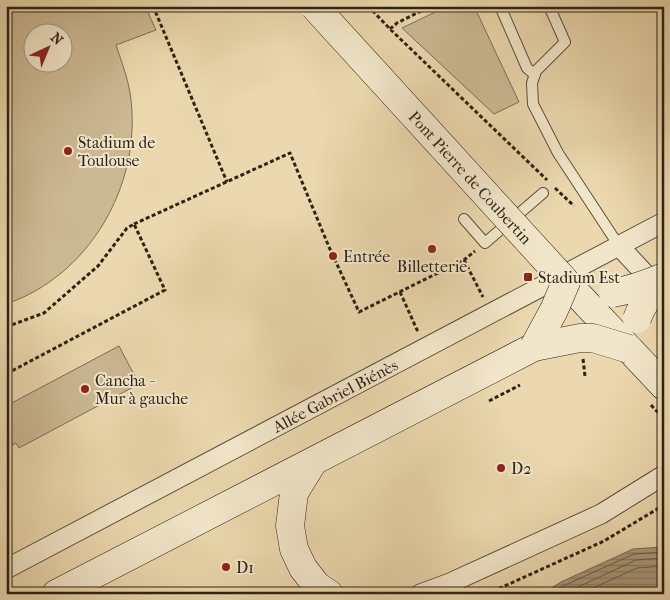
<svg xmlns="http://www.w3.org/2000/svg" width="670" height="600" viewBox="0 0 670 600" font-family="'IM FELL French Canon',serif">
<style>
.grass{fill:#cbb994;stroke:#7c6e54;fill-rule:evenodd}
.water{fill:url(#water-rules);stroke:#786a52}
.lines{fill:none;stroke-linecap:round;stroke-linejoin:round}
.shore{stroke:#6c5e48;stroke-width:1}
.lane-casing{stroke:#5c503b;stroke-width:12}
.street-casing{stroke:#5c503b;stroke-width:21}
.secondary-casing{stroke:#2d2315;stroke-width:29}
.path{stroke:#2d2315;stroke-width:3;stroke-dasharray:4 2.5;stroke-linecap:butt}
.lane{stroke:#f2e6ca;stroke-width:10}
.street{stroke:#f2e6ca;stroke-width:19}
.secondary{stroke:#f2e6ca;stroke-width:28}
.secondary-bridge-casing{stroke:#2d2315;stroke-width:29;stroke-linecap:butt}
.secondary-bridge{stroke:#f2e6ca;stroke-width:28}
.poi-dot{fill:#8f2418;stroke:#f2e6ca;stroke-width:2}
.labels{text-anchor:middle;stroke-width:4;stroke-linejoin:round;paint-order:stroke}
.poi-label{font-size:16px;fill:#2d2315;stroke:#f2e6ca;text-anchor:start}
.street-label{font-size:16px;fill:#2d2315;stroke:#f2e6ca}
</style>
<defs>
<pattern id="water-rules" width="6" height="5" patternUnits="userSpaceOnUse" patternTransform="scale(1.25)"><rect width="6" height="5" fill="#aa9a7a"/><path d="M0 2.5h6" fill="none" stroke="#8b7d63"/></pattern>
</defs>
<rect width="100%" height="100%" fill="#ebd8ae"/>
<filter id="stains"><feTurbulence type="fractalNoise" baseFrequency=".004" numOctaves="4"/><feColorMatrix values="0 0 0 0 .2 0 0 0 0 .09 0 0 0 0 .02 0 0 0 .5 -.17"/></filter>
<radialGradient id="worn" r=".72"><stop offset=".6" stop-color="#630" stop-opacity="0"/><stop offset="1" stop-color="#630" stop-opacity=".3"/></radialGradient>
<path class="grass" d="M6 6H145L156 30 116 45C122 63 129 81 131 100 141 186 89 276 6 304ZM62 32V62H32V32Z
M448 6H474L519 102 494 114 402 28Z
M119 346 139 384 19 448 16 443 6 449V406Z"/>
<path class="water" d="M664 547V594H542L561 582 633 549Z"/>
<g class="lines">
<path class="shore" d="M551 594 563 586 634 554 664 552
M563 594 636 560 664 558
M580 594 637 568 664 566"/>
<defs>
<path id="lane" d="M500 6 527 68 535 75
M549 6 565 42 536 71 532 83 533 104 558 153 619 246
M464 219 485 243 543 193"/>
<g id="street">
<path d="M619 246 660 290"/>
<path id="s1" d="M6 569 664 222"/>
<path d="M420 594 450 583 601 514 664 475"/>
</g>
<path id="secondary" d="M566 282 664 386
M313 462 294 493 290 526 294 549 303 568 317 586 329 594
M56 594 534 347"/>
</defs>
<use href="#lane" class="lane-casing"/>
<use href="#street" class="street-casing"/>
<use href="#secondary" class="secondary-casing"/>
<path class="path" d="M153 6 227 182
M368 6 390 29 547 180
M390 29 397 23 431 6
M555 188 574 206
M134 224 290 153 329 247 359 312 464 260 475 251
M658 255 664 251
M464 260 483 297
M400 292 418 332
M6 327 44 313 98 266 127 228 134 224 165 290 6 374
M583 359 585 376
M489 401 520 385
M651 405 664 419
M487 594 604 541 664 505"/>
<use href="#lane" class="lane"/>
<use href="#street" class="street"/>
<use href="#secondary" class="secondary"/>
<defs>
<g id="secondary-bridge">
<path id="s2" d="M314 6 566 282 554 310 534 347"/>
<path d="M613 293C631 290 647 284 664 277"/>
<path d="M637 319C643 302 650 295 664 284"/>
<path d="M534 347 580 338H593L629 349"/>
</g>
</defs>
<use href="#secondary-bridge" class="secondary-bridge-casing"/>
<use href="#secondary-bridge" class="secondary-bridge"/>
</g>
<g class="poi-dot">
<circle cx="68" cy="151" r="5"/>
<circle cx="432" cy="249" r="5"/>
<circle cx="333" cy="256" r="5"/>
<rect x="523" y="272" width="10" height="10" rx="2.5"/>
<circle cx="85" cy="389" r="5"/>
<circle cx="501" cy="468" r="5"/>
<circle cx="226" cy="567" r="5"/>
</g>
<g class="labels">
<g class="poi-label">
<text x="78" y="148">Stadium de<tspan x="78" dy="18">Toulouse</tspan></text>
<text x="343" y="262">Entrée</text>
<text x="432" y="272" text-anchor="middle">Billetterie</text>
<text x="538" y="283">Stadium Est</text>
<text x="95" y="386">Cancha -<tspan x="95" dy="18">Mur à gauche</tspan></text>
<text x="511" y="474">D2</text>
<text x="236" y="573">D1</text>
</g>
<g class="street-label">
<text dy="6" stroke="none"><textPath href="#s2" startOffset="232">Pont Pierre de Coubertin</textPath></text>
<text dy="6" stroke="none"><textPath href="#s1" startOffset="372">Allée Gabriel Biénès</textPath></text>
</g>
</g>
<rect width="670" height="600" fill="none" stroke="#ebd8ae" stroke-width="25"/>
<rect x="8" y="8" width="655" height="585" fill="none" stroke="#2d2315" stroke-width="2.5"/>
<rect x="12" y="12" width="645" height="575" fill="none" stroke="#2d2315"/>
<g transform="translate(48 48) rotate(44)"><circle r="24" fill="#f2e6ca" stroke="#a39882"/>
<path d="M0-4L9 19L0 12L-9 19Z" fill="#8f2418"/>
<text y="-8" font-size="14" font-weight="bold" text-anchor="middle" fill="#2d2315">N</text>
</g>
<rect width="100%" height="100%" filter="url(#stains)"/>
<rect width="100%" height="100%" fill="url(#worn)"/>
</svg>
